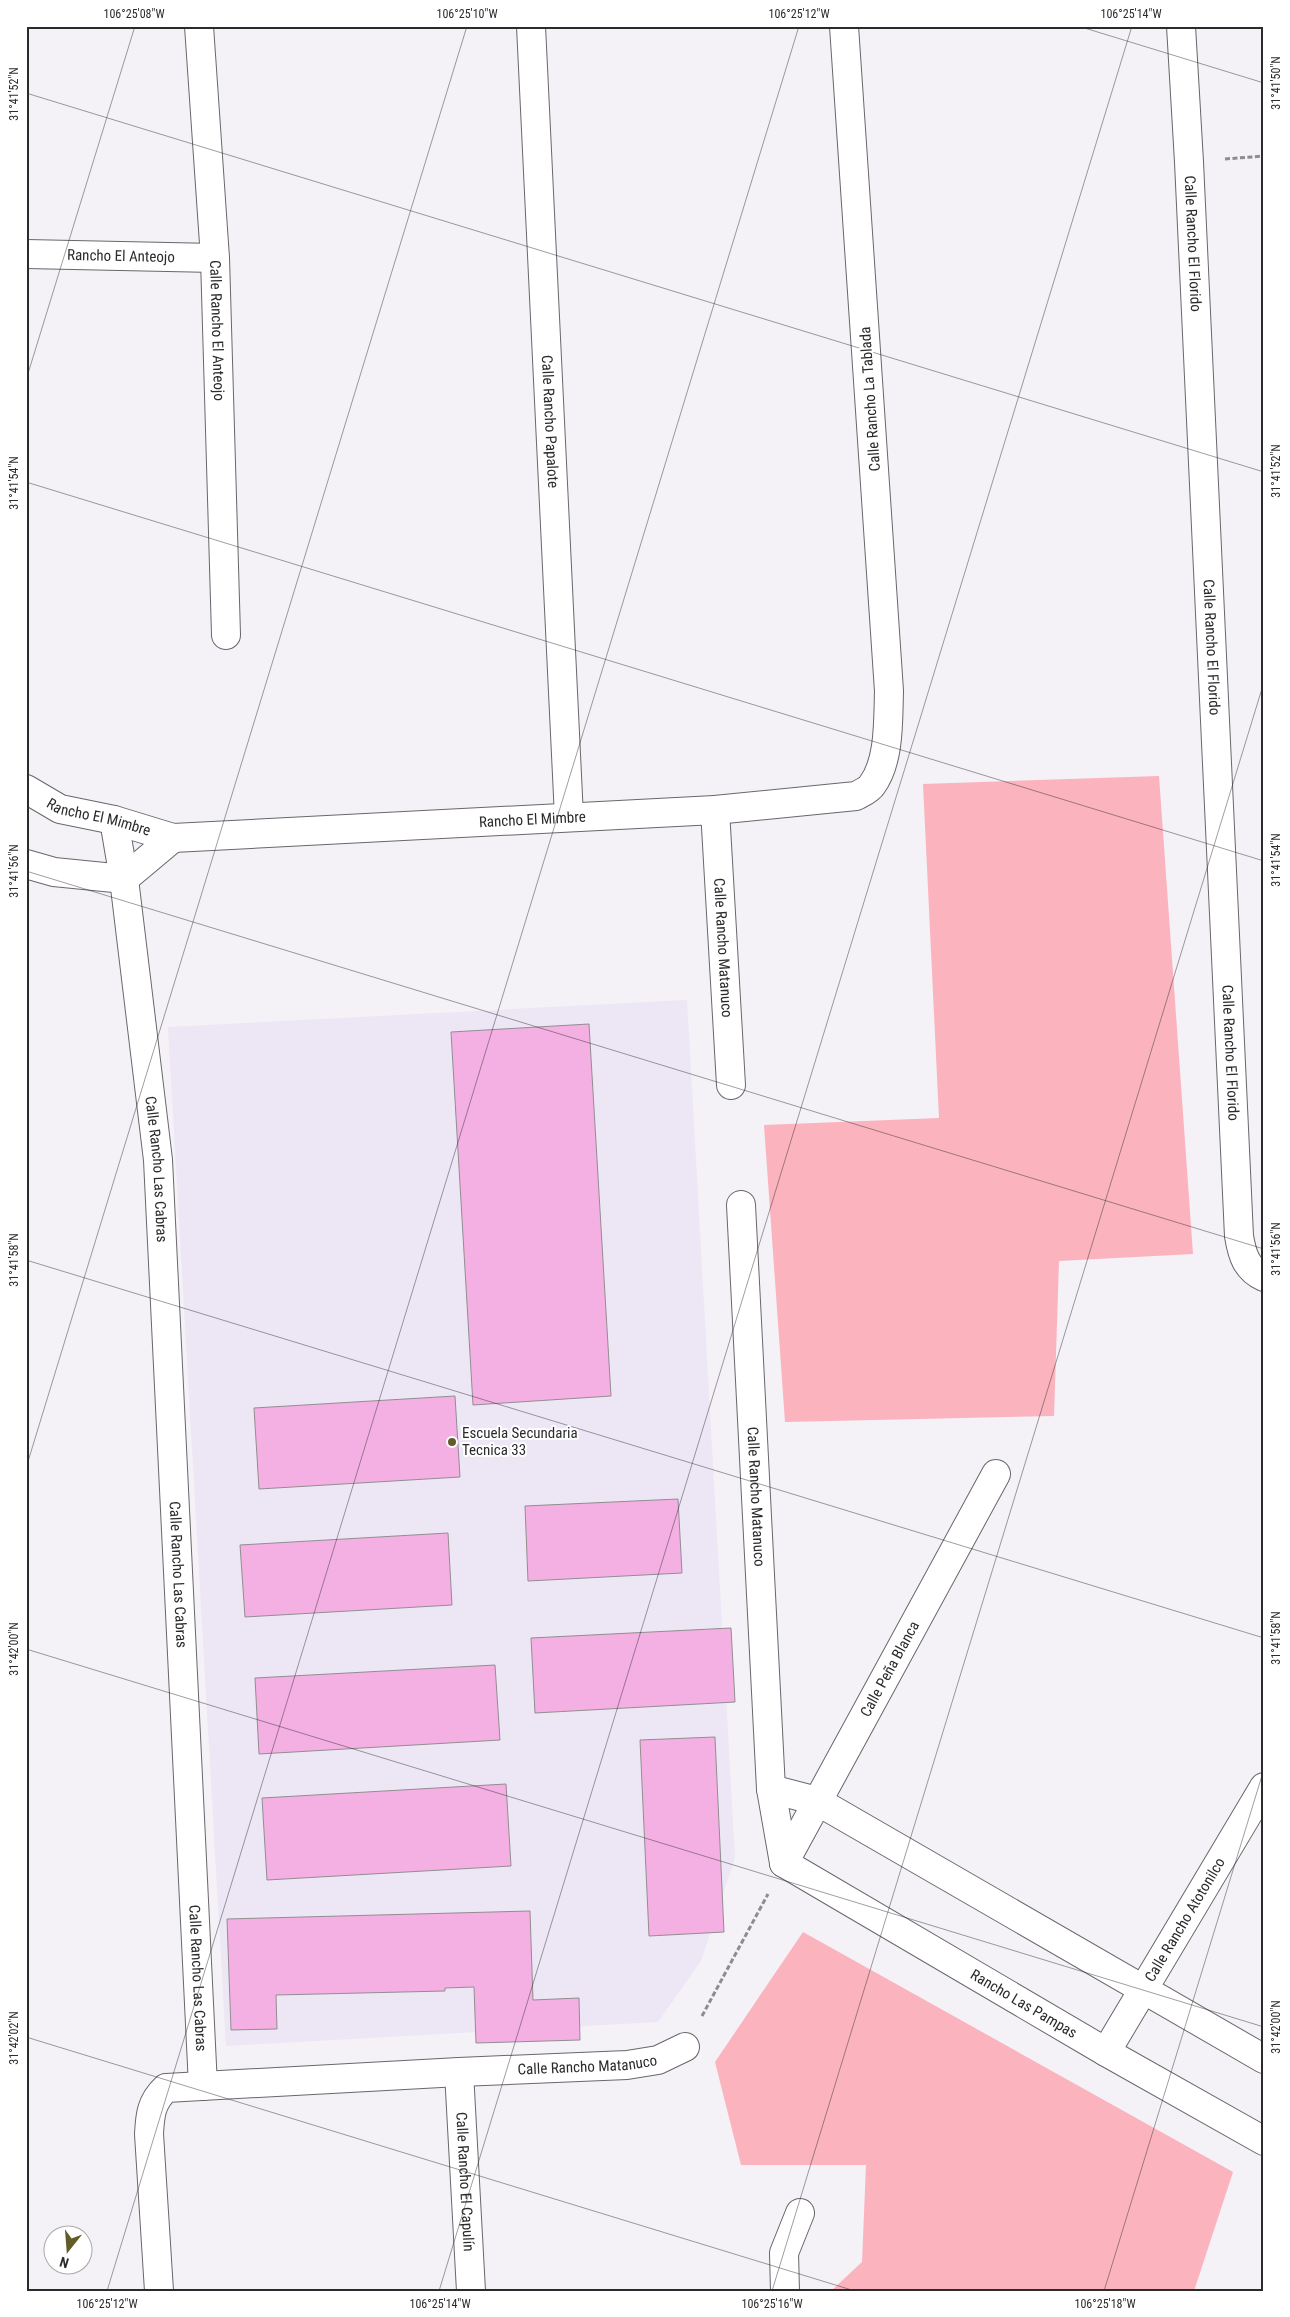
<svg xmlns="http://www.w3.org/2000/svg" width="1290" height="2317" viewBox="0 0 1290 2317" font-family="'Roboto Condensed',sans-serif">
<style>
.built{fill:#ede7f5}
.green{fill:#fbb3be}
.building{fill:#f4b0e2;stroke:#938d91}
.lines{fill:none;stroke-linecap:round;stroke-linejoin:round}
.minor-casing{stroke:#69666c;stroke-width:30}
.path{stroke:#8e8c91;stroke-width:3;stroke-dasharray:5 2.5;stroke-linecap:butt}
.minor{stroke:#fff;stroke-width:28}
.ticks{fill:none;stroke:#2b2a2d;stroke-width:1;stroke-opacity:0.45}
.poi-dot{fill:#625c29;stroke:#fff;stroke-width:2}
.labels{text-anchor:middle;stroke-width:4;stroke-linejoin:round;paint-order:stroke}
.street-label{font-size:15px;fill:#2b2a2d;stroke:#fff}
.poi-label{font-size:15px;fill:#2b2a2d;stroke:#fff;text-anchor:start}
.neatline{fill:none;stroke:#2b2a2d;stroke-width:2}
.ticks-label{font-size:12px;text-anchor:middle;fill:#2b2a2d}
</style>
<rect width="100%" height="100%" fill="#f4f1f7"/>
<path class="built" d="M687 1000 735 1858 701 1961 658 2022 226 2046 168 1027Z"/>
<path class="green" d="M1159 776 1193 1254 1059 1261 1054 1416 785 1422 764 1125 939 1118 923 784Z
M803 1932 1233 2172 1194 2291H831L862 2262 866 2165H741L715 2062Z"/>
<path class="building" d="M589 1024 611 1396 473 1405 451 1032Z
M455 1396 460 1477 259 1489 254 1408Z
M678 1499 682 1573 528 1581 525 1506Z
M448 1533 452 1605 245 1617 240 1545Z
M731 1628 735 1702 535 1713 531 1638Z
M495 1665 500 1740 259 1754 255 1678Z
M715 1737 724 1932 649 1936 640 1740Z
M506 1784 511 1866 267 1880 262 1798Z
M530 1911 533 2000 579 1998 580 2040 476 2043 474 1987 445 1988V1991L276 1995 277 2029 231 2030 227 1919Z"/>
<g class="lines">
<defs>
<g id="minor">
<path id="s1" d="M199 26 215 258 226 635"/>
<path id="s2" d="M531 26 569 817"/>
<path id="s3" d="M1181 26 1189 162 1239 1236C1242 1254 1246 1269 1264 1277"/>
<path id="s4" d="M26 254 215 258"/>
<path id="s5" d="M26 789 60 809 114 820 173 838 715 810 856 796C861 793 869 790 872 785 890 761 888 719 889 691L844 26"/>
<path id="s6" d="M715 810 731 1085"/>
<path id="s7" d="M114 820 124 879 158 1160 203 2086"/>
<path d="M26 864 54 872 124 879 173 838"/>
<path id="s8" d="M741 1205 771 1789 784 1863"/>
<path d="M771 1789 817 1801 1264 2059"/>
<path id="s9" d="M784 1863 1106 2052 1264 2141"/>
<path id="s10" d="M784 1863 996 1474"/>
<path id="s11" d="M1106 2052 1264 1787"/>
<path id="s12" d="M459 2072 471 2291"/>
<path id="s13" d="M159 2291 149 2134C150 2115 151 2102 166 2088L459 2072 627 2065 658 2060 685 2047"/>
<path d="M785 2291 784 2253 800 2213"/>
</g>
</defs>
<use href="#minor" class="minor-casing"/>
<path class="path" d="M1225 159 1264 156
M702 2016 768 1894"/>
<use href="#minor" class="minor"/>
</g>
<path class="ticks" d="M1078 26 1264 83M26 93 1264 472M26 380 135 26M26 482 1264 861M26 871 1264 1249M26 1260 1264 1638M26 1468 467 26M26 1649 1264 2027M26 2037 855 2291M107 2291 799 26M439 2291 1132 26M772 2291 1264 682M1104 2291 1264 1769"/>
<circle class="poi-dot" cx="452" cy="1442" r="5"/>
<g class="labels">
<g class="street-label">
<text dy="5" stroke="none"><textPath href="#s3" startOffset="218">Calle Rancho El Florido</textPath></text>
<text dy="5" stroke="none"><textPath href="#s4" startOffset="95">Rancho El Anteojo</textPath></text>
<text dy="5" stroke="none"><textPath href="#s1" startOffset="305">Calle Rancho El Anteojo</textPath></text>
<text transform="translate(870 399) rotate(-94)" y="5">Calle Rancho La Tablada</text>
<text dy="5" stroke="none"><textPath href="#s2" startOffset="396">Calle Rancho Papalote</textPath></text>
<text dy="5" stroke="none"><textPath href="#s3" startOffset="622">Calle Rancho El Florido</textPath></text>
<text dy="5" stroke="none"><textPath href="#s5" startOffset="79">Rancho El Mimbre</textPath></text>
<text dy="5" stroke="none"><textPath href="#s5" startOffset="516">Rancho El Mimbre</textPath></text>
<text dy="5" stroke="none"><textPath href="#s6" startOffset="138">Calle Rancho Matanuco</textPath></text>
<text dy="5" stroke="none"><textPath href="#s3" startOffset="1028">Calle Rancho El Florido</textPath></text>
<text dy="5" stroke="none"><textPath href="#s7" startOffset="352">Calle Rancho Las Cabras</textPath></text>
<text dy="5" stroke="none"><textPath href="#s8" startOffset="292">Calle Rancho Matanuco</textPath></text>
<text dy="5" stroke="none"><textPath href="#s7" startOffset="758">Calle Rancho Las Cabras</textPath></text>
<text dy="5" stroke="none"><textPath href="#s10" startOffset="221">Calle Peña Blanca</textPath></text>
<text dy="5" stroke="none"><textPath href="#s11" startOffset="154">Calle Rancho Atotonilco</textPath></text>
<text dy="5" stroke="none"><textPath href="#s7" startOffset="1162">Calle Rancho Las Cabras</textPath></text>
<text dy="5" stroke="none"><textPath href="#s9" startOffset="278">Rancho Las Pampas</textPath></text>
<text dy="5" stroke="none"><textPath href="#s13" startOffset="630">Calle Rancho Matanuco</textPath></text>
<text dy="5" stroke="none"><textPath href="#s12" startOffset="110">Calle Rancho El Capulín</textPath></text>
</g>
<g class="poi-label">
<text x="462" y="1438">Escuela Secundaria<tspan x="462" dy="17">Tecnica 33</tspan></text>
</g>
</g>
<rect width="1290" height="2317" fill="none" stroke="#ffffff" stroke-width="55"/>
<g transform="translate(68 2250) rotate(197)"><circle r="24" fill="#ffffff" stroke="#aaaaab"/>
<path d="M0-4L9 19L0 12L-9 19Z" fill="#625c29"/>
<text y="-8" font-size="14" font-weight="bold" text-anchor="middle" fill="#2b2a2d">N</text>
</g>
<rect x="28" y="28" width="1234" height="2262" class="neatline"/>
<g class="ticks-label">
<text x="134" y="18">106°25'08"W</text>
<text x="467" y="18">106°25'10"W</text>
<text x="799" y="18">106°25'12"W</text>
<text x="1131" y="18">106°25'14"W</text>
<text transform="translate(1276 83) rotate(-90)" y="4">31°41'50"N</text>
<text transform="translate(14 94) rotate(-90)" y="4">31°41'52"N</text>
<text transform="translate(1276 471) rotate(-90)" y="4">31°41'52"N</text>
<text transform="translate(14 483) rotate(-90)" y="4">31°41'54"N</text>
<text transform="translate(1276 860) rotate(-90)" y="4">31°41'54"N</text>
<text transform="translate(14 871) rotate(-90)" y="4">31°41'56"N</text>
<text transform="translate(1276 1249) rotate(-90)" y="4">31°41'56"N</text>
<text transform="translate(14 1260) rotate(-90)" y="4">31°41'58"N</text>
<text transform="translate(1276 1638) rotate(-90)" y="4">31°41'58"N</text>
<text transform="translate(14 1649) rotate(-90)" y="4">31°42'00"N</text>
<text transform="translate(1276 2027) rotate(-90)" y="4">31°42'00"N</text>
<text transform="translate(14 2038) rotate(-90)" y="4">31°42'02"N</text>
<text x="107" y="2308">106°25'12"W</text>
<text x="440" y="2308">106°25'14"W</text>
<text x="772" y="2308">106°25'16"W</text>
<text x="1105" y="2308">106°25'18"W</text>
</g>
</svg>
